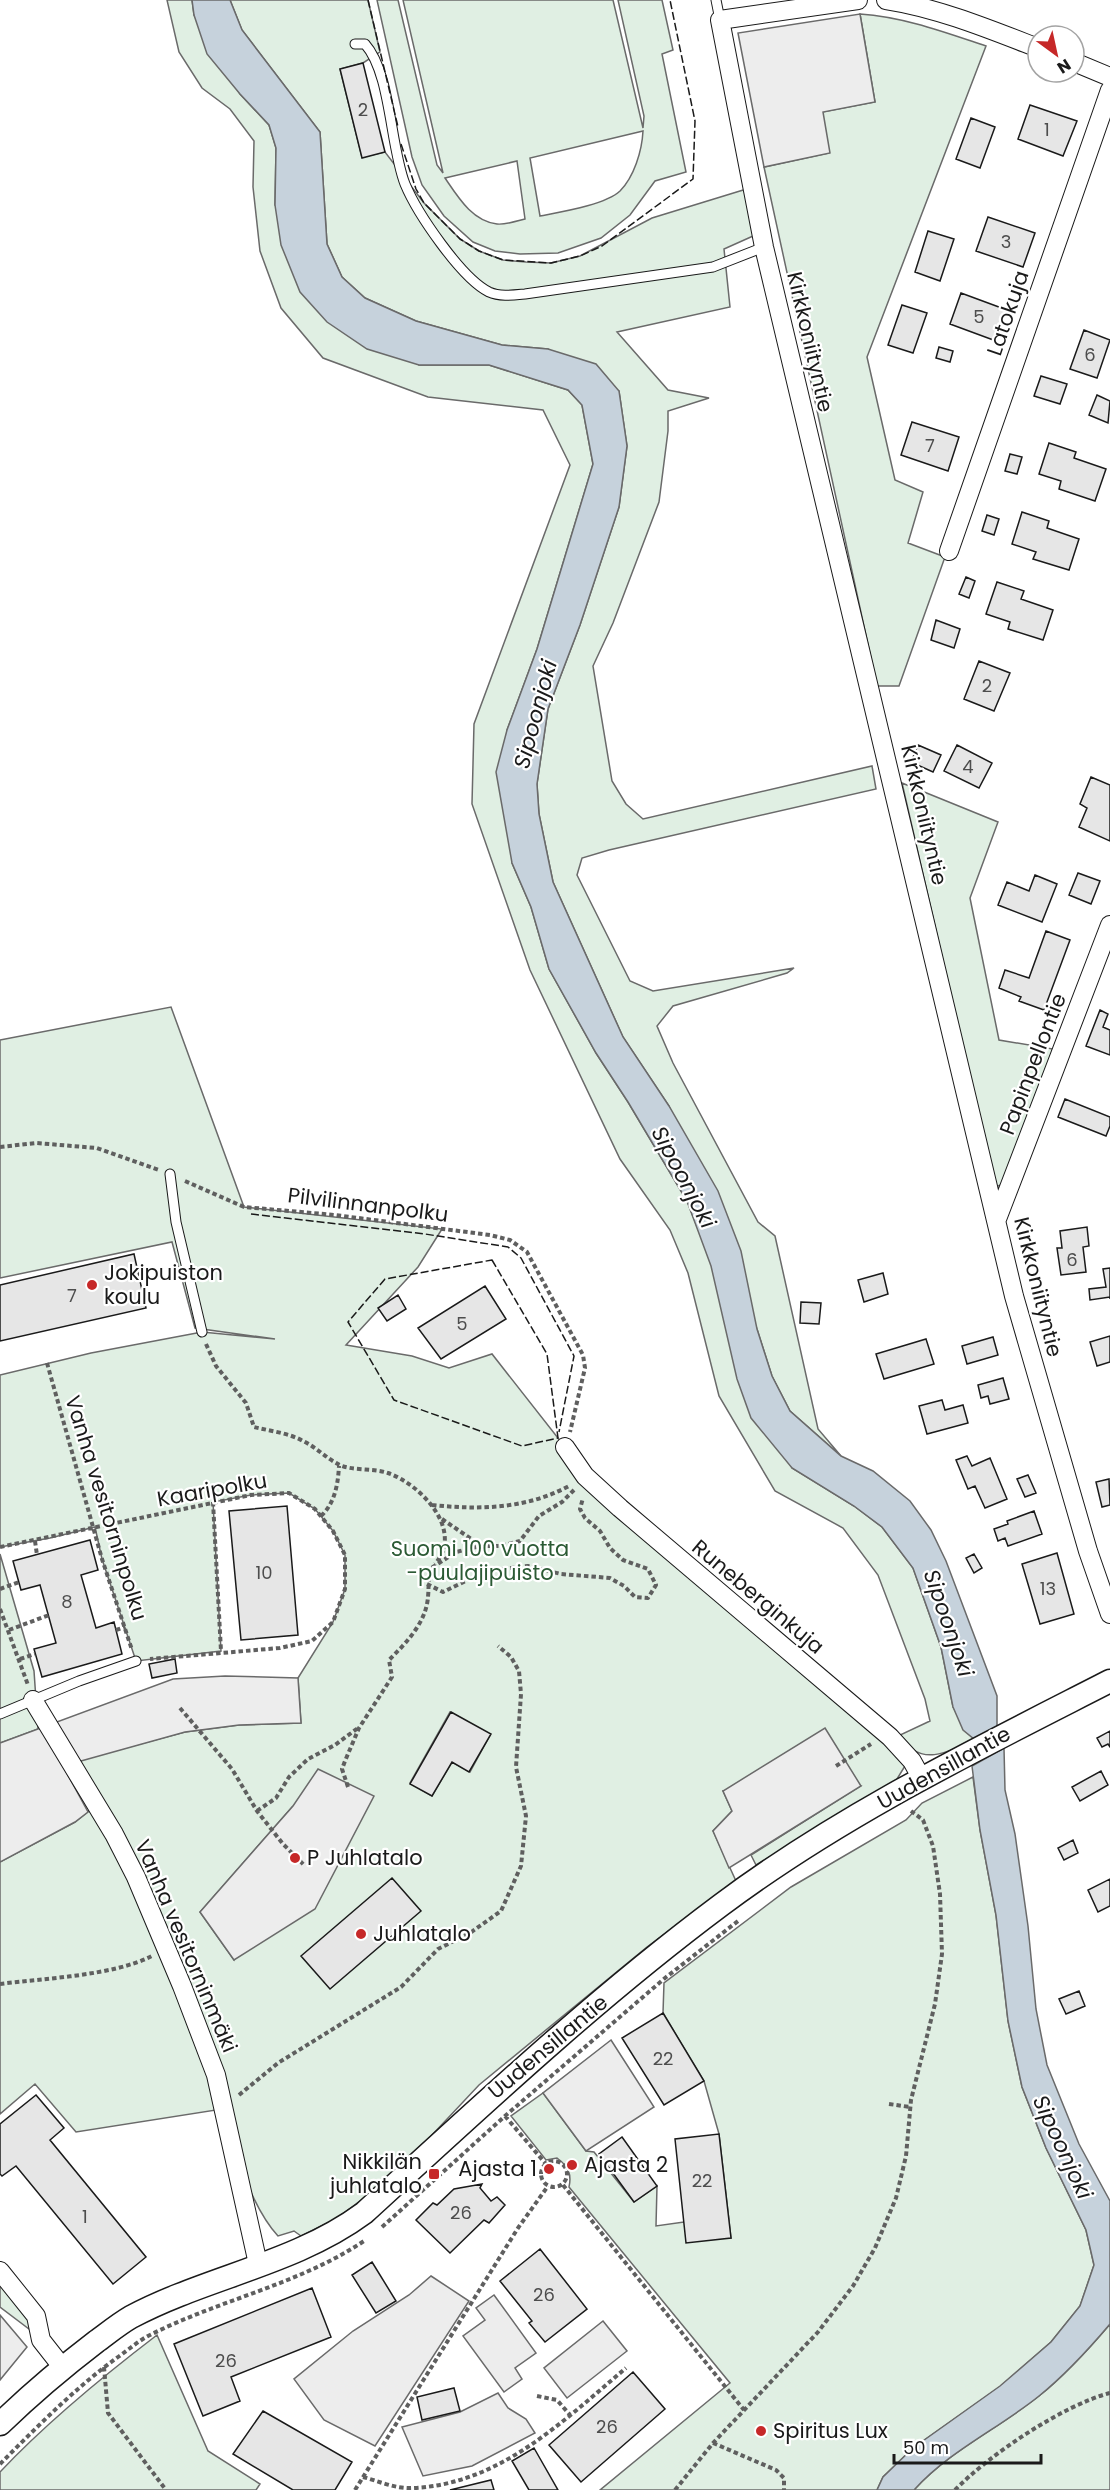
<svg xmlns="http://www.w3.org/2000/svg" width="1110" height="2490" viewBox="0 0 1110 2490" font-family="Poppins,sans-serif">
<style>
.green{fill:#e0efe3;stroke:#6a6a6a;stroke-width:1.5;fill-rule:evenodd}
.parking{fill:#ededed;stroke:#6a6a6a;stroke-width:1.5}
.water{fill:#c6d2dc;stroke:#6a6a6a;stroke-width:1.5}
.building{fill:#e6e6e6;stroke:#1a1a1a;stroke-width:1.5}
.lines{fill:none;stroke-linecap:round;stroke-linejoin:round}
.service-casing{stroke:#1a1a1a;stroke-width:11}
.minor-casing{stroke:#1a1a1a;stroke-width:20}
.tertiary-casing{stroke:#1a1a1a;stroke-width:25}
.path{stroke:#5f5f5f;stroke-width:4;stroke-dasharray:4.5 3;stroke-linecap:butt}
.service{stroke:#fff;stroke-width:9}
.minor{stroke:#fff;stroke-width:18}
.tertiary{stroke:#fff;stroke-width:22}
.fence{stroke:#1a1a1a;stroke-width:1.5;stroke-dasharray:8 3;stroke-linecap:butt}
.poi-dot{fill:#c62828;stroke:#fff;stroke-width:2}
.labels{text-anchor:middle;stroke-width:4.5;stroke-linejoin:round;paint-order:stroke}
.number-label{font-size:18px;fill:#4d4d4d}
.street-label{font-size:21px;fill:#1a1a1a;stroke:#fff}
.poi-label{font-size:21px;fill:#1a1a1a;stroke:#fff;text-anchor:start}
.park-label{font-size:21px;fill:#2b5a34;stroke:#fff}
.water-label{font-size:22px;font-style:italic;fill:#1a1a1a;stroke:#fff}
</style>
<rect width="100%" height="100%" fill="#fff"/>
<path class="green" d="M167 0H192L194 15 240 94 269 125 276 148 275 205 419 365H489L568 390 582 405 593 464 537 649 507 730 512 863 531 907 549 969 596 1053 628 1102 687 1201 792 1468 854 1506 882 1527 913 1568 941 1647 953 1707 974 1739C948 1753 919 1768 900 1735L930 1721 925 1699 878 1575 843 1528 775 1491 719 1396 688 1273 670 1230 620 1159 530 970 472 804 474 724 570 465 543 410 428 397 323 358 281 308 260 251 253 187 254 141 230 109 202 88 179 52Z
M230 0H368L380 52 363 63 340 69 362 157 385 152 424 203 460 239 479 251 503 260 526 262 551 263 580 256 652 218 753 187 762 232 724 249 730 307 617 332 668 390 709 398 668 411V431L659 502 613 623 593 666 612 781 626 804 643 819 872 766 876 789 609 850 582 858 577 875 630 981 653 991 794 968 787 973 673 1006 657 1026 673 1063 758 1222 775 1236 818 1429 841 1456 790 1411 772 1376 757 1329 669 1106 623 1037 553 882 539 814 537 784 548 709 580 625 619 507 627 446 619 391 548 349 502 345 416 321 365 298 342 277 327 244 320 132 242 30Z
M377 0H398L437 165 443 173 403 0H613L643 128 644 116 618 0H662L673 50 662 54 686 172 655 181 630 215 601 238 558 253 520 254 495 251 473 242 444 216 422 185 412 157ZM643 131C642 151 634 177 620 191 605 205 560 212 540 216L530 158ZM517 161 525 219C517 221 505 225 497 224 472 221 458 197 445 178Z
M860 14C904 17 944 32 986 46L867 357 895 480 923 492 908 543 945 557 899 686H877L764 167 829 153 822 112 875 102Z
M902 783 998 822 970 898 999 1040 1053 1049 1004 1184 995 1187Z
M171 1007 244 1207 442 1229 418 1267 346 1345 412 1356 449 1368 492 1354 565 1447 885 1733 905 1766 897 1779 877 1794 756 1865 751 1855 860 1786 723 1791 732 1811 713 1831 736 1881 647 1947 479 2085 417 2151 368 2195 336 2219 301 2236 294 2231 278 2236C251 2207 233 2147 222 2109L76 2132 35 2084 0 2114V1862L75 1822 97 1804 72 1762 185 1732 239 1725 301 1723 298 1678 333 1622 345 1589V1555L333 1531 315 1509 289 1493 251 1495 213 1502 221 1651 136 1661 102 1559 95 1527 50 1538 0 1547V1375L91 1353 202 1332 275 1339 195 1328 172 1242 0 1278V1040ZM450 1712 490 1735 470 1772 452 1762 432 1796 410 1783ZM293 1806 234 1960 200 1912Z
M0 1554 34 1671 38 1729 0 1743Z
M973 1777 980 1830 996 1915 1008 2021 1022 2087 1046 2148 1086 2230 1094 2265 1080 2306 1051 2342 1001 2386 913 2448 883 2477 877 2490H600L730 2383 569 2187C572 2174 568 2166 557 2158L546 2160 511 2116 543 2093 586 2151 594 2152 634 2202 657 2186 656 2226 684 2222 731 2238 719 2134 704 2081 663 2013 664 1983 791 1887 906 1820 922 1803Z
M0 2280 33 2324 29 2329 0 2307Z
M1110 2324V2490H914C949 2451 998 2429 1039 2396 1065 2375 1088 2350 1110 2324Z
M157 2335 208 2451 260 2484 256 2490H0V2472C48 2421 102 2377 157 2335Z"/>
<path class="parking" d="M860 14 875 102 823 112 830 153 764 167 738 33Z
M225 1676 298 1678 301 1723 239 1725 185 1732 63 1766 88 1812 75 1822 0 1862V1743L173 1679Z
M825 1728 861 1786 729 1868 713 1831 732 1811 723 1791Z
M318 1769 374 1796 315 1909 234 1960 200 1912 293 1806Z
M611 2040 654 2107 586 2151 543 2093Z
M431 2276 469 2301 375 2446 324 2420 294 2379 353 2331 409 2295Z
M494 2295 536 2353 515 2368 522 2379 504 2392 463 2336 485 2320 476 2308Z
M0 2315 27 2347 0 2380Z
M603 2321 627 2351 567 2398 544 2368Z
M498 2393 508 2408 526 2419 535 2433 472 2466 423 2476 402 2427 460 2412Z"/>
<path class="water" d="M192 0H230L242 30 320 132 327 244 342 277 365 298 416 321 502 345 548 349 596 364 619 391 627 446 619 507 580 625 548 709 537 784 539 814 553 882 623 1037 669 1106 718 1191 741 1251 757 1329 772 1376 790 1411 841 1456 873 1471 910 1501 931 1530 946 1561 997 1696V1727L974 1739 963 1730 953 1707 941 1647 913 1568 882 1527 854 1506 792 1468 751 1418 737 1379 711 1266 687 1201 628 1102 596 1053 549 969 531 907 512 863 496 772 507 730 537 649 593 464 582 405 568 390 489 365H419L367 349 327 322 300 292 281 245 275 205 276 148 269 125 240 94 207 54 194 15Z
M1004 1748 1005 1790 1015 1834 1028 1926 1036 2009 1047 2065 1079 2144 1110 2201V2324C1088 2350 1065 2375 1039 2396 998 2429 949 2451 914 2490H877L883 2477 913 2448 1000 2386 1051 2342 1080 2306 1094 2265 1086 2230 1046 2148 1022 2087 1008 2021 996 1915 980 1830 972 1766Z"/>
<path class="building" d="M363 63 385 152 362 158 340 69Z
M1030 105 1077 121 1063 156 1018 139Z
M971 118 995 127 980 168 956 159Z
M988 217 1035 233 1023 267 976 251Z
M928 231 954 239 940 281 915 272Z
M961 293 1007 310 996 341 950 324Z
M902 305 927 313 913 353 888 345Z
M1084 330 1110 340 1097 378 1070 369Z
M939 347 953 351 950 362 936 358Z
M1041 376 1067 384 1060 404 1034 396Z
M1097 395 1110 401 1108 423 1089 415Z
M912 422 959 437 948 471 901 455Z
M1049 443 1076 452 1074 458 1106 469 1095 501 1059 489 1061 481 1039 474Z
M1010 454 1022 457 1017 474 1005 471Z
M1022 512 1049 521 1047 528 1079 539 1069 570 1033 559 1036 552 1012 544Z
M987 515 999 519 994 535 982 531Z
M966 577 975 581 969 598 959 594Z
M997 582 1024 591 1021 599 1053 610 1043 640 1008 629 1010 622 986 614Z
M936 620 960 629 954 648 931 640Z
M979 661 1010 673 994 711 964 699Z
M918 745 941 755 933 772 911 762Z
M957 745 992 763 979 788 944 771Z
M1091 777 1110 785V841L1079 827 1087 808 1080 804Z
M1078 873 1100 881 1091 904 1069 895Z
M1035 875 1057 884 1042 922 998 905 1007 882 1029 891Z
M1046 931 1070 940 1044 1010 1019 1001 1021 997 999 988 1005 970 1029 978Z
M1100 1010 1108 1014 1103 1027 1110 1030V1055L1086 1046Z
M1065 1099 1110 1117V1126L1106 1136 1058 1117Z
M1087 1227 1089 1246 1083 1247 1086 1272 1061 1275 1057 1248H1062L1060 1231Z
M134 1254 146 1308 0 1341V1285Z
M1110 1268V1299V1297L1090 1300 1089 1289 1106 1287 1103 1269Z
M883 1273 888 1294 864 1302 858 1280Z
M485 1286 506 1319 441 1359 418 1328Z
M398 1295 406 1309 387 1321 378 1308Z
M801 1302 821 1303 819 1324 800 1323Z
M1110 1336V1362L1097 1366 1090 1342Z
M993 1337 998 1355 967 1364 962 1346Z
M926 1339 934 1364 884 1379 876 1354Z
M1003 1378 1009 1399 990 1404 988 1396 981 1398 978 1385Z
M942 1400 945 1410 963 1405 968 1423 927 1434 919 1406Z
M967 1456 972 1466 990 1458 1007 1499 985 1508 975 1486 968 1489 956 1460Z
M1028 1475 1036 1493 1025 1497 1017 1479Z
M1109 1479 1110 1505 1102 1507 1096 1482Z
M287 1506 298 1635 241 1640 229 1511Z
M1034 1511 1042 1534 1008 1546 1005 1538 998 1541 994 1529 1008 1524 1007 1521Z
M90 1540 98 1570 81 1575 96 1628 114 1622 122 1654 42 1677 34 1649 56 1643 40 1585 21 1590 13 1561Z
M1057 1553 1074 1614 1040 1624 1022 1564Z
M974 1554 982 1568 974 1573 966 1558Z
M175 1659 177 1673 152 1678 149 1664Z
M451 1712 491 1734 469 1772 452 1762 432 1796 410 1784Z
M1110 1731V1747L1108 1744 1102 1747 1097 1738Z
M1101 1771 1108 1785 1080 1801 1072 1787Z
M1073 1840 1078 1853 1064 1860 1058 1848Z
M392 1878 421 1911 330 1989 301 1956Z
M1110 1879V1906L1098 1912 1088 1890Z
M1079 1991 1085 2006 1066 2014 1059 1999Z
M663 2013 704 2081 664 2105 622 2038Z
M36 2095 64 2128 50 2140 146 2257 113 2284 16 2166 2 2176 0 2174V2124Z
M719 2134 731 2238 686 2243 675 2139Z
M622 2137 657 2186 634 2202 599 2154Z
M482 2184 480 2188 491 2201 497 2197 505 2205 489 2223 484 2220 450 2253 416 2220 433 2203 437 2205 454 2189Z
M540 2249 587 2309 545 2342 529 2323 532 2321 500 2281Z
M372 2262 396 2301 376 2313 352 2275Z
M312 2288 331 2337 231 2377 240 2401 203 2416 174 2344Z
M633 2372 665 2409 581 2482 549 2445Z
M454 2388 460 2411 422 2420 417 2397Z
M263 2411 352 2462 335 2490H293L233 2454Z
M534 2448 558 2490H529L512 2461Z
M491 2480 494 2490H450Z"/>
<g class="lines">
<defs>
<path id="service" d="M716 0 720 20
M355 44H365C391 73 390 146 405 184 417 213 461 278 489 292 500 297 514 295 525 294L713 267 764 247
M170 1174 176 1222 202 1332
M0 1714 79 1681 136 1661"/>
<path id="minor" d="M858 0 720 20 764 247 1014 1296 1088 1551 1110 1614
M886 0C938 8 989 29 1038 48
M1074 62 1110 77
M949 551 1110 90
M997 1219 1110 925
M565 1447 585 1476 620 1508 890 1737 912 1761 922 1779
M33 1700 114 1834 136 1877 182 1986 216 2075 258 2264
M0 2271 36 2316 41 2340 63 2368"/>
<path id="tertiary" d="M0 2424C31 2394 63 2367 97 2341 108 2333 119 2324 131 2317 206 2277 295 2264 364 2213 480 2107 595 1999 721 1905 841 1815 977 1749 1110 1681"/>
</defs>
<use href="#service" class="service-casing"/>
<use href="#minor" class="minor-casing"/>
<use href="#tertiary" class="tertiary-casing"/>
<path class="path" d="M0 1147 36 1143 97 1148 159 1170
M185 1181 244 1207 335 1215 490 1235 510 1240 527 1252 583 1355 585 1368 570 1432
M206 1344 216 1366 246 1403 254 1427C270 1431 289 1433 303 1441 316 1447 326 1458 338 1464 349 1471 374 1468 388 1473 420 1484 465 1530 435 1564
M47 1363 102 1559 132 1650
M213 1502 221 1651
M432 1505C480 1510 526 1509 569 1486
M321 1516C335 1503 338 1484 339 1466
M442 1519 480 1545
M35 1541 37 1555
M0 1547 251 1495 289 1493 315 1509 333 1531 345 1555V1589L333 1622 312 1641 280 1648 150 1659
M427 1584 443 1592 486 1571 528 1566 561 1574 610 1578 624 1586 635 1597 648 1598 656 1585 648 1569 623 1560 610 1548 600 1531 585 1518 580 1509 583 1498
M0 1589 19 1582
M0 1609 28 1685
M9 1630 49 1615
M116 1630 125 1627
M20 1659 35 1654
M180 1708 232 1769 257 1811 283 1844 304 1865
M836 1766 871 1744
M348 1787 342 1769 345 1761 359 1728 392 1677 389 1660C406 1643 426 1623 428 1597 429 1587 428 1579 430 1569L456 1552 480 1546H500L520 1541 539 1516 562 1502 574 1490
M257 1811 276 1798 289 1777 308 1759 335 1745 358 1728
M0 1984C46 1978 112 1976 152 1956
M239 2095 278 2063 401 1987 438 1949 470 1933 501 1911 521 1866 526 1816 516 1767 521 1694 519 1671 511 1657 498 1646
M889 2104 910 2107
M505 2116 546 2164
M541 2174a13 13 0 1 1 26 0a13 13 0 1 1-26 0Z
M563 2185 744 2410
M382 2227 505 2116 665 1978 738 1921
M104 2367 108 2413 166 2490
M537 2396 557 2400 570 2415
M713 2443 776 2470 784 2478V2490
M0 2464C37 2427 75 2388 118 2357 128 2350 137 2342 148 2336 218 2300 298 2285 364 2241
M363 2477C378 2481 396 2489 412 2488 499 2485 563 2421 626 2368
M355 2490 518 2228 548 2186
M675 2490 713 2443 818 2332 853 2286 875 2248 896 2198 906 2156 911 2100 935 2004 942 1954 940 1894 933 1846 923 1820 911 1811
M955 2490C989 2455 1063 2405 1110 2393"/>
<use href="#service" class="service"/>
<use href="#minor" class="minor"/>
<use href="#tertiary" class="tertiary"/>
<path class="fence" d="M368 0 398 127
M401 144 416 189 424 203 460 239 479 251 503 260 551 263 580 256 602 246 693 179 695 121 670 0
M251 1214 425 1234 508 1247 521 1258 574 1356 559 1432
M492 1260 547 1354 558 1438 522 1446 394 1400 348 1322 385 1279Z"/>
</g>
<g class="poi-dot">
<circle cx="92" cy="1285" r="6"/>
<circle cx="295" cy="1858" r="6"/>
<circle cx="361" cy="1934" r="6"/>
<circle cx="572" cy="2165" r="6"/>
<circle cx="549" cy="2169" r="6"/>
<rect x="428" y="2168" width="12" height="12" rx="3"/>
<circle cx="761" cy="2431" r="6"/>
</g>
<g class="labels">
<g class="number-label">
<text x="363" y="116">2</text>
<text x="1047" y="136">1</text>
<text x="1006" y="248">3</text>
<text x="979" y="323">5</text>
<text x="1090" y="361">6</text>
<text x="930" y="452">7</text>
<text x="987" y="692">2</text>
<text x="968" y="773">4</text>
<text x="1072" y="1266">6</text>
<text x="72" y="1302">7</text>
<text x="462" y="1330">5</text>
<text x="264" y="1579">10</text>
<text x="1048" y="1595">13</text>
<text x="67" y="1608">8</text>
<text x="663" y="2065">22</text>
<text x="702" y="2187">22</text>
<text x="461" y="2219">26</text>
<text x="85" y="2223">1</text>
<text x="544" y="2301">26</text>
<text x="226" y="2367">26</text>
<text x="607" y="2433">26</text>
</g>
<g class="street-label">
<text transform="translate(1008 313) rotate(-71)" y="7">Latokuja</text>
<text transform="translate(810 342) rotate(77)" y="7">Kirkkoniityntie</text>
<text transform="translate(924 815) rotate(77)" y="7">Kirkkoniityntie</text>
<text transform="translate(1033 1064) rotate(-69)" y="7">Papinpellontie</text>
<text transform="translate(368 1205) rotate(7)" y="7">Pilvilinnanpolku</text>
<text transform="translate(1038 1287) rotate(76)" y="7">Kirkkoniityntie</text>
<text transform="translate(212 1490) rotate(-10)" y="7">Kaaripolku</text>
<text transform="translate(106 1508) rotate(73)" y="7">Vanha vesitorninpolku</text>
<text transform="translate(758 1597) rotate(40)" y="7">Runeberginkuja</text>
<text transform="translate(944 1768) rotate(-29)" y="7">Uudensillantie</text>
<text transform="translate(186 1946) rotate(67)" y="7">Vanha vesitorninmäki</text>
<text transform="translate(548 2047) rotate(-40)" y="7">Uudensillantie</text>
</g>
<g class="poi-label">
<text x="104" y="1280">Jokipuiston<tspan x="104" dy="24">koulu</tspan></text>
<text x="307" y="1865">P Juhlatalo</text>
<text x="373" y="1941">Juhlatalo</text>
<text x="422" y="2169" text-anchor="end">Nikkilän<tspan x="422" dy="24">juhlatalo</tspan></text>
<text x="584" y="2172">Ajasta 2</text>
<text x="537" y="2176" text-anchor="end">Ajasta 1</text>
<text x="773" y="2438">Spiritus Lux</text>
</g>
<g class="park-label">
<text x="480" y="1556">Suomi 100 vuotta<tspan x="480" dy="24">-puulajipuisto</tspan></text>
</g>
<g class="water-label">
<text transform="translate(535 714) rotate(-75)" y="8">Sipoonjoki</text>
<text transform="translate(684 1177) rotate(62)" y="8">Sipoonjoki</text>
<text transform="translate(949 1623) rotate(71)" y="8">Sipoonjoki</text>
<text transform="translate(1063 2147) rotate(65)" y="8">Sipoonjoki</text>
</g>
</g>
<g transform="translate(1056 54) rotate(147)"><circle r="28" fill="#ffffff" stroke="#a3a3a3" stroke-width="1.5"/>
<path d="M0-4.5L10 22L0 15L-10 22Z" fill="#c62828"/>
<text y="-9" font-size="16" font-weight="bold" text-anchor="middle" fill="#1a1a1a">N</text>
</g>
<path d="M894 2454v9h147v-9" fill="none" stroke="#1a1a1a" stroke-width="3"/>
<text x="903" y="2454" font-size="18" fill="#1a1a1a" stroke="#ffffff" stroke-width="4.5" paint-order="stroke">50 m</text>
</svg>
